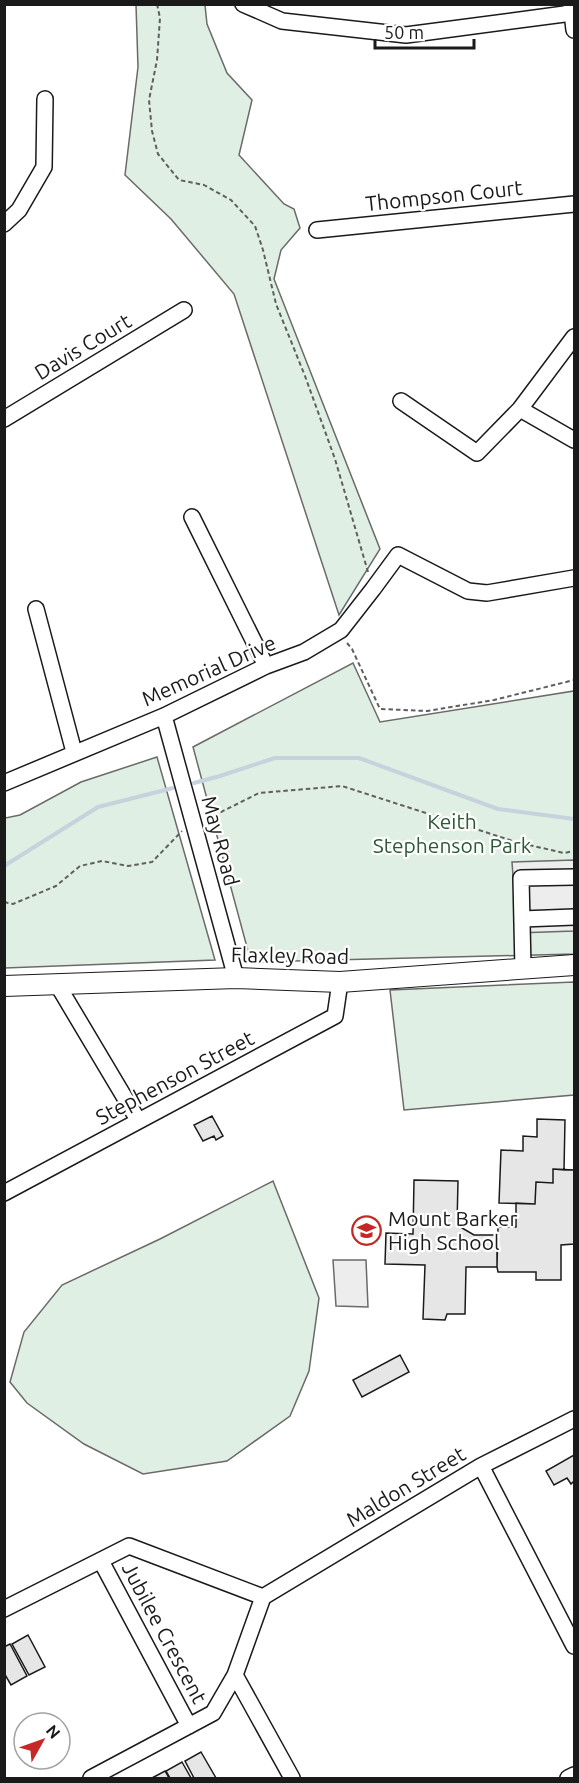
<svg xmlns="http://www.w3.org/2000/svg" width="579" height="1783" viewBox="0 0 579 1783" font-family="Ubuntu,sans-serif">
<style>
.green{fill:#e0efe3;stroke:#6a6a6a;stroke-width:1.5}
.parking{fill:#ededed;stroke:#6a6a6a;stroke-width:1.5}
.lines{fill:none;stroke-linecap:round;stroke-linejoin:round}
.stream{stroke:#c6d2dc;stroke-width:4}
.building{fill:#e6e6e6;stroke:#1a1a1a;stroke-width:1.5}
.minor-casing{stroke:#1a1a1a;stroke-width:18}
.major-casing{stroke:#1a1a1a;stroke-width:22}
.path{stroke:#5f5f5f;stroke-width:2;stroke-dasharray:4.5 3;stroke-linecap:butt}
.minor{stroke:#fff;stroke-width:15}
.major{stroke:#fff;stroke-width:20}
.labels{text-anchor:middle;stroke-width:4.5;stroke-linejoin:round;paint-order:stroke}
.street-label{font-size:21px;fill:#1a1a1a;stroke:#fff}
.park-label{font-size:21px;fill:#2b5a34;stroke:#fff}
.poi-label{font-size:21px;fill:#1a1a1a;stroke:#fff;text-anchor:start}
</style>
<rect width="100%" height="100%" fill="#fff"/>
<path class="green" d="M136 5H205L207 24 227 73 252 100 239 155 284 204 294 209 300 228 281 250 274 279 380 549 339 615 234 294 171 219 125 175 138 67Z
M353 663 380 722 574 691V954L251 962 193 747Z
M157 757 215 960 5 968V818L20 815 81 782Z
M574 982V1095L404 1110 390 990Z
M273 1181 319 1298 309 1371 290 1416 227 1461 143 1474 84 1444 27 1403 10 1382 24 1332 62 1285 160 1239Z"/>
<path class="parking" d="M574 860V931L517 933 512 862Z
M333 1260H366L368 1307 336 1306Z"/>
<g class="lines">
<path class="stream" d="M194 783 220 776 275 758H359L498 809 574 819
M4 866 98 807 173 788"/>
</g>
<path class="building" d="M212 1116 223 1136 216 1140 214 1136 203 1141 194 1125Z
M537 1119 565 1120 564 1170 553 1169V1183L536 1182 535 1204 499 1203 501 1150 523 1151V1136L537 1137Z
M553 1169 574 1170V1244L561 1245V1280H536V1272H498L497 1267 498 1227H516V1203L535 1204 536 1182 553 1183Z
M414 1180 458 1181 457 1225 474 1235H497V1267H466L465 1314H447L445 1320 423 1319 425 1265 385 1264 386 1233 413 1234Z
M400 1355 409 1372 362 1397 353 1380Z
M574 1455V1481L571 1484 567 1478 554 1485 546 1471Z
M28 1635 45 1667 29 1675 12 1644Z
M10 1644 27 1676 11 1685 4 1673V1647Z
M201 1752 216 1778H194L185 1761Z
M182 1762 191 1778H170L166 1771Z
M165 1771 169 1778H152Z"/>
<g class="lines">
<defs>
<path id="minor" d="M243 4 282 21 406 35 572 13
M571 4 574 30
M4 224 19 210 44 167 45 99
M317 230 574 204
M401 401 477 453 520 409 574 337
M520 409 574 440
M4 419 184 310
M192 517 266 666
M36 609 74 752
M164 716 236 978
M4 783 164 716 266 666 304 652 341 630 373 589 398 555 468 591 487 593 574 578
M522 919 574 917
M523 969 521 878 574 877
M57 984 138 1120
M4 1193 335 1016 340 982
M481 1466 574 1646
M101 1561 189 1726
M263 1597 481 1466 574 1419
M4 1609 129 1546 263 1597
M235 1675 292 1778
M91 1778 213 1713 235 1675 263 1597
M568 1778 574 1775"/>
<path id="major" d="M4 986 236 978 340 982 574 965"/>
</defs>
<use href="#minor" class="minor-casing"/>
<use href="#major" class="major-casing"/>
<path class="path" d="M157 4 160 18 157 60 149 100 152 131 158 154 179 180 204 185 231 200 255 226 263 250 276 304 305 376 335 459 368 572
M347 643 352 649 380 709 427 711 494 700 574 680
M206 816 221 812 259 793 342 786 516 842 564 853 574 851
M4 902 13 904 56 886 80 866 102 861 128 866 152 862 182 831"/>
<use href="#minor" class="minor"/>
<use href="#major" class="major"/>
</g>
<defs>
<symbol id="school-ring" viewBox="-11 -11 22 22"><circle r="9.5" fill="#fff" stroke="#c62828" stroke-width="1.5"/><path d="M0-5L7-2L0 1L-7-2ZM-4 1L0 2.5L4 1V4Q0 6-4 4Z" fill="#c62828"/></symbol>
</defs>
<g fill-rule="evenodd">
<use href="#school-ring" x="350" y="1214" width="33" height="33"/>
</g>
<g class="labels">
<g class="street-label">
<text transform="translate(444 196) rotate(-6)" y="7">Thompson Court</text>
<text transform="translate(83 347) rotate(-31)" y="7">Davis Court</text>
<text transform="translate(209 671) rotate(-24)" y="7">Memorial Drive</text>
<text transform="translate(220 841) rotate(75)" y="7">May Road</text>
<text transform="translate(290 956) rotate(1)" y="7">Flaxley Road</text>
<text transform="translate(175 1078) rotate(-28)" y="7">Stephenson Street</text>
<text transform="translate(406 1487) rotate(-31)" y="7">Maldon Street</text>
<text transform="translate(164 1633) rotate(62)" y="7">Jubilee Crescent</text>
</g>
<g class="park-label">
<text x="452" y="829">Keith<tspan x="452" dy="24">Stephenson Park</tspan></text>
</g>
<g class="poi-label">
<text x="388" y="1226">Mount Barker<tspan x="388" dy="24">High School</tspan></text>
</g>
</g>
<rect width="579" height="1783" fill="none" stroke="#1a1a1a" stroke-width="12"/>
<g transform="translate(42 1741) rotate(50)"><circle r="28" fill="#ffffff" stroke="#a3a3a3" stroke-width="1.5"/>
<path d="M0-4.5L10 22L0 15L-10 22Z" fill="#c62828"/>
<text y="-9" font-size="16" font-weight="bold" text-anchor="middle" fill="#1a1a1a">N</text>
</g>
<path d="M375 39v9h99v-9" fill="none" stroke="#1a1a1a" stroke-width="3"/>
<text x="384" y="39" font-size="18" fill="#1a1a1a" stroke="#ffffff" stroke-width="4.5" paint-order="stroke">50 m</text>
</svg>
